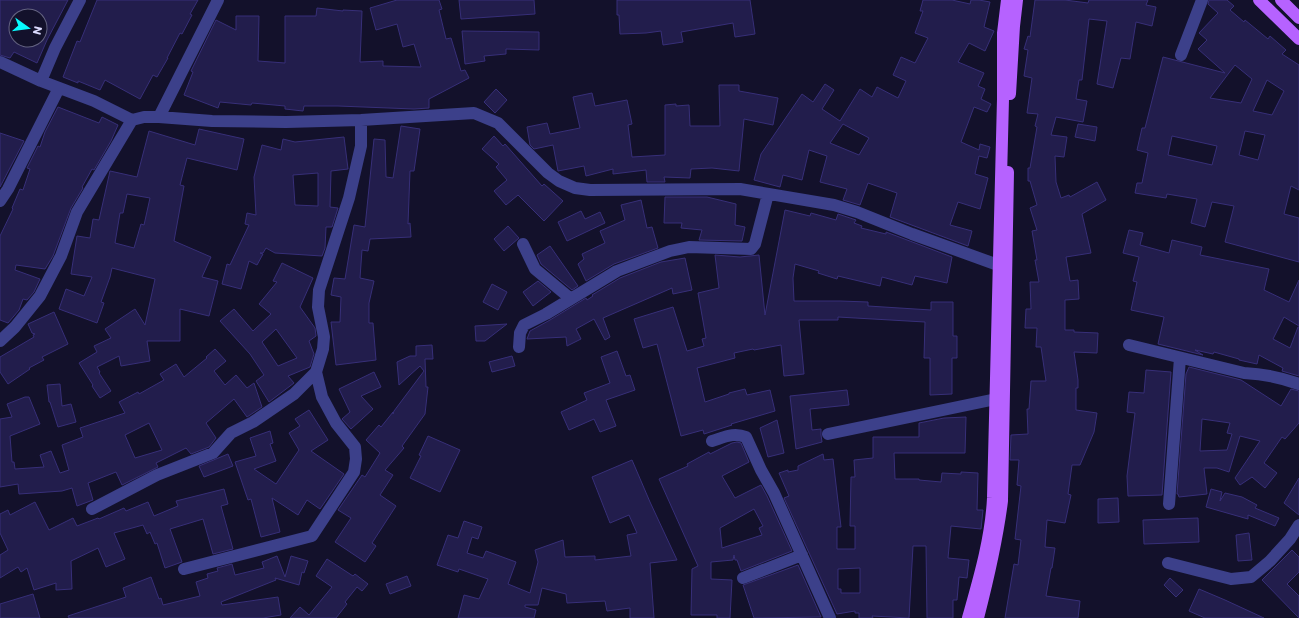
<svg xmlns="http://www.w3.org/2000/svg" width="1299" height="618" viewBox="0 0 1299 618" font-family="Poppins,sans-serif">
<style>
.building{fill:#221d4c;stroke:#372f78;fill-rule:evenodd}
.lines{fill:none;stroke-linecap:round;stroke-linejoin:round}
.minor{stroke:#3c408a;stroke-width:12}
.major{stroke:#b662ff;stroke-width:12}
</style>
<rect width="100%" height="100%" fill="#13112b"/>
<path class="building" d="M0 0H68L47 40 37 63 14 52 10 58 0 55ZM16 16H40V40H16Z
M97 0H198L190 14 192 15 182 34 180 33 167 58H168L157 77 153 75 140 99 105 80 100 90 78 81V83L63 77 77 41 80 42Z
M397 0H439L442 9 439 10 446 39 451 38 461 71 465 70 469 78 429 99V108L414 109 338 106H304L303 111 285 109V106L252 103 251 105 220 102 218 108 184 95 193 72 191 71 216 20 236 30V16H259L258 61 285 63V16H316L317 8 343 11V10L362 11 360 62 383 61V66L421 67 414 44 403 47 397 24 376 30 370 8Z
M459 0H534L535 14 461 19Z
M617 0H750L755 34 735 37 733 23 681 32 683 42 663 45 661 31 646 33 620 34 619 15H617Z
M923 0H952L970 4 971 0H979L990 2 984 27 994 31 985 51 969 43 958 62 984 73 978 86 985 89 981 99 991 104 987 112 974 107 961 142 979 150 980 144 990 147 987 158 979 156 975 174 988 178 980 209 958 202 950 225 972 231 968 246 890 217 897 193 868 183 860 205 843 200 847 189 820 182 827 156 809 150 802 180 783 175 780 187 754 180 761 154 802 94 813 102 825 84 834 90 822 109 840 121 860 89 872 97 877 87 898 98 906 81 893 75 901 57 915 63 928 38 915 33 923 11H920ZM843 124 869 138 859 155 830 143Z
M1035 0H1065L1088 3 1089 0H1148L1146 5 1156 7 1152 26 1136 22 1130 59 1121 58 1113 88 1097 84 1107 21 1089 19 1082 80H1079L1076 99 1087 101 1083 122 1056 117 1051 135 1067 137 1064 157 1055 156 1056 182 1061 198 1069 195 1070 197 1097 182 1106 200 1082 214 1091 253 1066 257 1070 281 1078 280 1079 299 1065 300V330H1074V332L1098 333 1097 353 1074 352 1078 380V388H1076V410L1097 413 1094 432 1080 465H1072L1068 494 1071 495 1065 523 1047 520 1045 547 1055 548 1052 568H1051L1046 596 1080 601 1078 618H1005L1014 564 1018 565 1021 540 1015 539 1021 486 1017 485 1019 460H1010L1011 435 1028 434 1027 409H1029L1031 381H1046L1041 347H1036L1037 328H1025L1026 309H1031L1030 282H1039L1035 260H1037L1032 231 1037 230 1030 208 1037 205 1030 181H1028V168H1030L1037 127 1035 126 1038 114 1027 113 1032 78 1024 76 1028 50 1024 49 1028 36 1030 37Z
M1209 0H1227L1234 6 1230 10 1244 22 1245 20 1268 39 1270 36 1286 50 1282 54 1299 65V190L1291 186 1284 214 1299 218V262L1225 242 1234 206 1212 202 1205 227 1191 223 1197 199 1167 194 1166 198 1135 193 1137 183H1142L1148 153 1137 150 1142 128H1145L1163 57 1225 73 1198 49 1207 40 1199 33 1218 13 1208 4ZM1235 65 1252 79 1241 103 1210 98ZM1267 80 1284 91 1272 115 1253 111ZM1245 131 1265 135 1258 160 1239 155ZM1172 136 1217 146 1212 165 1168 155Z
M462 31 539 32V50L506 49V54L484 56 485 61 465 64Z
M719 85H739V91L778 98 773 125 744 119 739 171 712 168 691 169 690 178 664 177 665 182H647L646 170 613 174V169L586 176 584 166 558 171 553 145 534 149 530 145 527 127 547 123 550 134 580 128 573 97 592 93 595 106 627 100 632 124 628 125 632 157 665 155V105L676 104V106L689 105 690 126H720Z
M496 89 507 100 495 113 484 102Z
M58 107 99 123 102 117 118 125 111 141 94 170 92 169 82 187 83 188 71 208 53 256 45 269 16 265 15 270 40 279 34 292 27 300 23 299 19 310 8 323 0 320V236L13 209 12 208 20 189 23 190 30 169 27 168 38 146 40 147 45 132Z
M1078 124 1097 127 1095 141 1075 137Z
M401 126 420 129 414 171H410L408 224 410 223 411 237 370 239 368 251 362 250 360 278 374 281 369 303V323H373L376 360 336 365 331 322H340L341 297 331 295 334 278 345 279 354 225 365 227 374 139 385 140 386 177 393 178Z
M199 129 244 139 237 170 187 158 180 185 184 186 174 241 211 257 202 277 218 281 209 316 180 309V341H147L150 361 121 366 119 356 97 367 100 372 99 373 111 391 100 398 92 386 93 385 79 363 97 352 94 346 111 338 105 329 135 309 145 325 155 279 112 268 110 277 101 302 104 303 97 323 59 309 66 289 84 296 92 277 71 274 77 236 90 238 93 219 99 220 110 171 137 177 149 131 195 145ZM127 194 150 198 144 225 141 224 134 248 115 243 120 213H123Z
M0 133 24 141 0 187Z
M494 136 503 146 505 144 542 186 544 184 563 201 544 221 518 195 506 205 494 191 507 180 496 167 499 164 482 149Z
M344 137 348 169 331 171 330 207 338 208 332 227H326L325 248 322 256 275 253 266 248 263 253H260L263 254 257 265 249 261 241 289 222 284 227 264 230 265 249 225 245 224 247 213 256 215 254 177 262 145 281 150 283 139 295 142ZM318 173V206L295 205 293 175Z
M665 197H707L736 204 735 225 745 227 742 241 699 240 702 230 681 228 682 223H664Z
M641 200 647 228 652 227 658 248 614 264 586 281 578 264 584 259 582 254 605 243 600 231 625 220 621 205Z
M785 210 810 216 811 213 836 220 838 214 856 220 854 223 862 226 861 228 886 234V232L952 257 947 283 915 276 912 285 882 277 880 286 838 276 837 279 818 273 819 271 795 264 793 278 794 301H840L868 302V306L931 310V302H953V336H957V358H952V394L930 395V358H924L925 322 838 317V320H799L804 374 784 376 781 345 754 350 753 349 734 353 735 358 697 368 705 402 729 394V393L745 389 747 395 770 390 775 411 731 424 732 425 704 434 703 430 681 436 657 344 643 348 634 319 673 307 687 351 704 346 702 339 706 338 698 293 719 288 715 255 740 257 759 255 765 315Z
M581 211 585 219 600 212 605 223 567 241 558 222Z
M508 226 519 238 504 251 494 239Z
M1129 230 1143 233 1140 245 1169 253 1172 240 1202 247 1200 255 1269 269 1264 290 1289 302 1299 280V326L1284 317 1273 339 1290 348 1298 327H1299V376L1282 371 1283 368 1259 355 1257 364 1239 360V359L1214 352 1213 354 1195 350 1203 355 1158 344 1164 317 1131 310 1137 282 1133 281 1139 257 1123 253Z
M550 246 578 286 572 290 541 264 537 255Z
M685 258 692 290 673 294 672 288 603 318 610 337 605 340 594 319 576 329 581 339 567 346 566 337 527 339 530 331 550 320 586 298 587 300 593 296 592 295 620 278 661 262Z
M282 263 313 278 300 307 315 328 316 336 309 341 314 354 310 367 288 376 294 383 269 402 256 381 264 375 250 354 220 321 234 309 253 331 271 314 259 304 277 282 273 281ZM276 329 297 358 278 366 262 342Z
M538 281 551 292 533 306 523 292Z
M492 284 507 292 498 310 483 302Z
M54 312 68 344 42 357 44 360 29 368 30 369 8 384 0 372V357L34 337 33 335 35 334 32 333 28 324Z
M507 324 485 341H476L475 326Z
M432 345 433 359H425L426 387H428L425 414 402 446 404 448 385 470 393 475 380 495 396 506 372 543 376 546 365 562 335 542 351 518 338 510 362 475 365 477 380 453 366 440 379 425 381 427 393 412V414L394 411 424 371 420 366 399 385 397 362 410 356H416V346Z
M215 349 226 361 214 371 225 385 236 375 247 388 254 383 262 407 247 417 234 399 206 423 216 438 209 447 191 454 186 448 156 463 158 467 122 485 116 472 88 483 93 500 77 506 72 488 62 491 19 494 18 484 0 487V419L12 417 7 404 25 397H29L40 424 10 436 12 462H14L15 469 44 467 40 455 51 451 60 473 69 470 62 445 83 437 80 428 125 413 119 402 138 392 139 394 164 380 160 374 176 364 184 377 207 358 206 357ZM149 423 162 450 135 458 125 435Z
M617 351 626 376 630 375 635 390 606 400 616 426 600 432 594 419 569 430 561 412 587 400 584 393 610 383 601 357Z
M512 356 515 366 492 372 489 362Z
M1189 367 1241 380 1281 406 1291 389 1299 391V423L1285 439 1282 437 1264 463 1277 473 1265 488 1252 477 1240 485 1235 478 1260 441 1240 436 1229 472 1217 468H1204L1207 494 1179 497 1178 494H1177L1186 374ZM1202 419 1230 423 1227 433 1232 434 1227 450 1200 451Z
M1146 370 1171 372 1162 495 1128 496 1127 476 1135 413 1127 412 1129 392 1144 393Z
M374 372 381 387 361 396 373 409 351 429 342 419 350 412 339 389Z
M60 384 62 406 71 404 76 422 58 427 50 402H49L47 385Z
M847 390 849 405 810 409 812 430 821 429V435L822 442 796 449 790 396Z
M309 410 328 440 311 451 344 474 320 509 307 500 298 515 272 498 280 532 261 537 251 499 248 500 235 462 256 456 250 438 270 431 273 443 270 444 276 461 254 469 276 484 299 450 289 433 300 426 295 419Z
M966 417 965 453H894L895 479H919V480L941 482 942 473 961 474V472L978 473 977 510H983L981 529 951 526 948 558 969 560 967 578 959 577 957 600H953V618H927L926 546H913L909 618 872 616 873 618H859V613H855V611L837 614 784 498 789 496 779 473 788 470V472L798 470V466L823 454 824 460 833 459 841 527H837V549H855V526H850L851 477H855L854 460 873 458V437H919V423L944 418ZM860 568V593H841V589H838V569Z
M777 420 784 453 768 457 760 428Z
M428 436 460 450 440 492 410 478 421 456 419 455Z
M737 442 741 443 749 462 722 476 735 498 761 485 767 496 792 551 741 571 737 560H735L734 555 733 560 711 562V579L732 580 730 618H717V615H691L692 569 698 566 659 479 688 466 687 464 709 452 710 454 732 443ZM754 509 763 526 759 528 762 535 722 548 720 528Z
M228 454 233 466 204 477 199 466Z
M632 460 650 502 677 560 650 563 654 618H630V608L607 611 605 601 567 603 566 594 542 588 538 605H525V607L536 610 534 618H458L464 595 479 599 488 579 459 569 458 572 437 565 448 535 458 538 464 521 482 527 478 539 472 537 467 553 483 558 486 551 516 562 508 584 530 593 538 562 535 550 563 540 565 557 595 556V560L631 556 627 535 637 533 629 515 610 523 592 477Z
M1299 478V515L1284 503Z
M224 489 228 504 221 506 233 549 213 554 203 519 170 529 182 562 165 568 157 543 155 544 150 532 147 534 143 525 114 533 125 559 106 567 98 548 71 561 72 589 56 590V583L34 590 27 568 21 572 18 567 0 578V555L8 550 0 533V514L8 510 10 515 35 502 49 530 73 518 77 526 98 518 99 519 124 508 126 511 148 502 154 516 178 506 176 501Z
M1211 489 1222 492 1220 501 1225 493 1242 497 1257 505 1255 508 1279 518 1275 526 1248 515V519L1206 507Z
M1118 498 1119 522 1098 523V499Z
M1198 518 1199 542 1144 544 1143 520Z
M1249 533 1252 560 1238 561 1236 535Z
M1292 550 1299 557V572L1287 584 1299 596V618L1262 580Z
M277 556 285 577 291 556 308 561 304 573 302 572 299 585 275 578 276 580 221 602 222 605 278 597 281 615 263 618H69L68 616 126 597 123 588 151 577 159 599 161 598 163 605 200 596 196 582 208 578 207 574 218 571 217 568 232 564 235 575 264 568 262 562Z
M327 559 353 576 355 574 368 584 362 591 357 587 345 602 347 604 336 618H290L300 607 309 615 332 587 316 576Z
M798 565 821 617 754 618 743 585Z
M407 576 411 586 390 594 386 584Z
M1170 578 1183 590 1176 597 1164 585Z
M1199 589 1225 600 1264 618H1205L1189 611Z
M33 594 40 618H0V604Z"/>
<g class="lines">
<path class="minor" d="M1181 55 1202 0
M0 62 41 81 94 101 132 120 144 117H159L212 121 286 122 361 120 474 113 498 123 548 173 559 181 575 188 590 190 740 189 834 205 857 212 912 234 998 265
M41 81 55 48 80 0
M159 117 218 0
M0 201 8 189 59 88
M523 244 535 269 571 299
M0 341 15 327 40 296 61 256 77 212 132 120
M1129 345 1244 373C1263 374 1280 377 1299 384
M519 347 520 333 524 325 546 314 617 271 670 251 689 247 751 249 755 244 768 194
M828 434 996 399
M712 441C725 437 734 432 746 437L761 470 774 493 830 618
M1169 504 1180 358
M92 509 157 475 213 453 231 433 253 422 294 394 316 372 323 349 324 337 318 307 319 290 349 198 361 146V120
M1168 563 1231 579 1251 577 1270 561 1290 539 1299 525
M184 569 312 536 354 472 356 459 355 447 336 423 322 397 316 372
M743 578 802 555"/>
<path class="major" d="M1259 0 1299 39
M1281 0 1299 18
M1010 94 1014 26 1017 0
M968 618C979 579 991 539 993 498L1003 99V33L1007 0
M978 618C988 579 997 541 1002 501L1008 172"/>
</g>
<g transform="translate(28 28) rotate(104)"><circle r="19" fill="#13112b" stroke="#636280"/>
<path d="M0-3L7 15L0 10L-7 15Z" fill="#07fcff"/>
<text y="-6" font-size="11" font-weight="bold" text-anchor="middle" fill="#dcdbff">N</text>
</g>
</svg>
